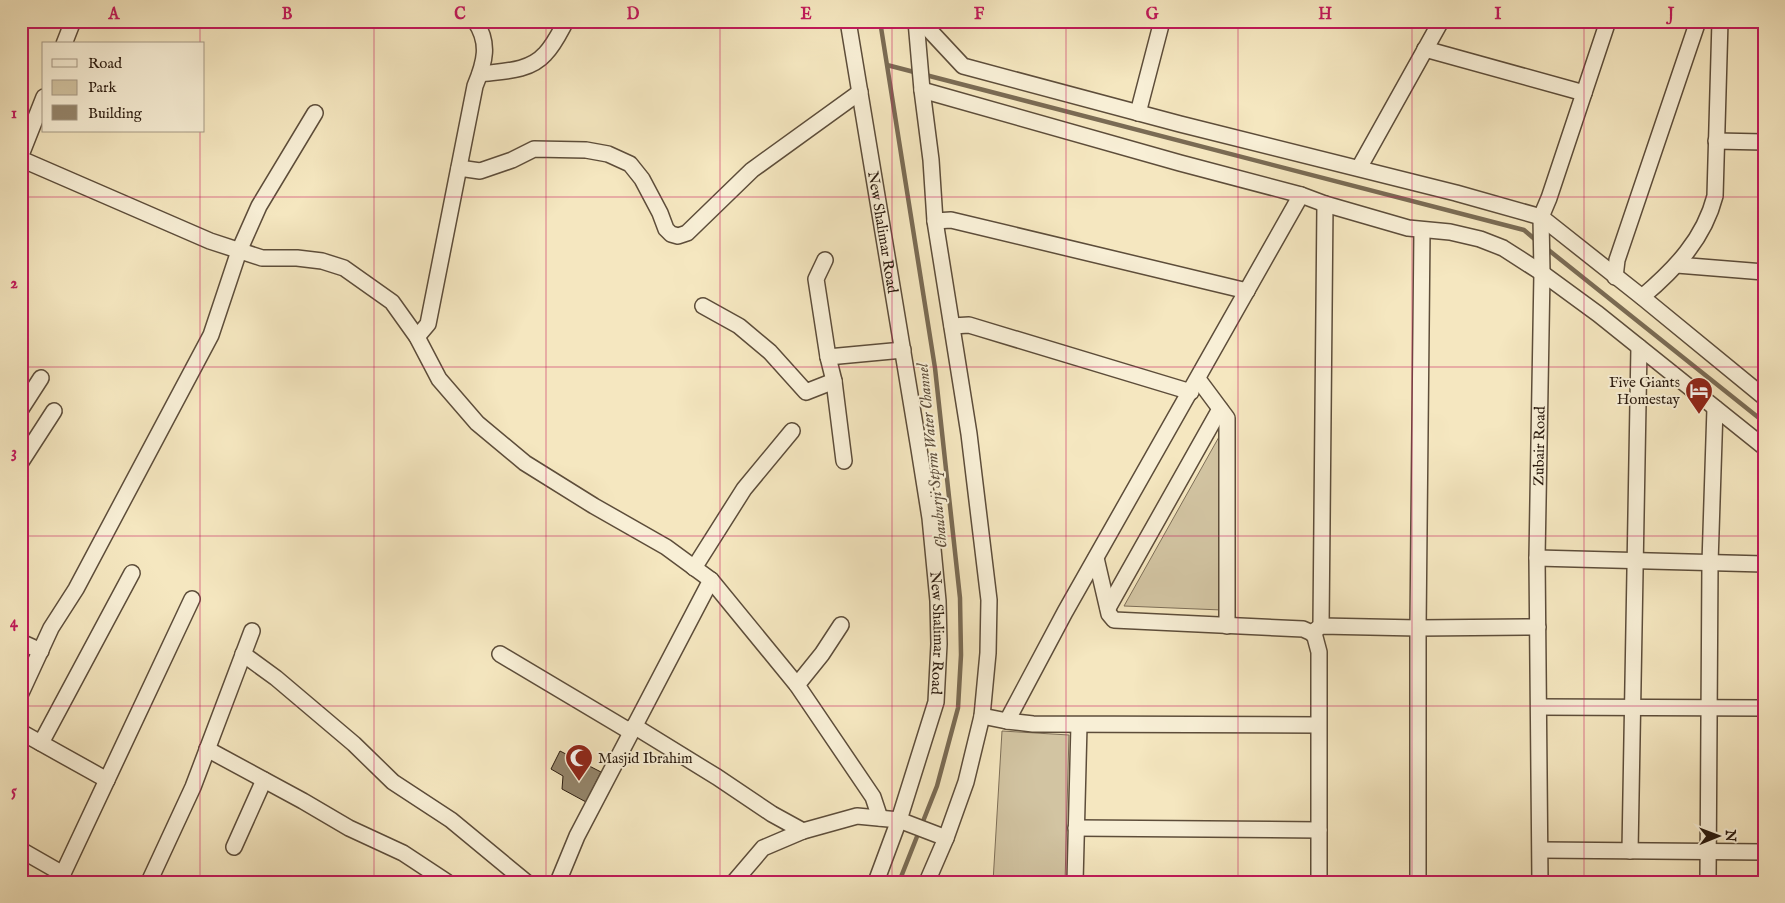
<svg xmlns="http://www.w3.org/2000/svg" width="1785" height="903" viewBox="0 0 1785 903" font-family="'IM FELL English',serif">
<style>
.green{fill:#d2c4a2;stroke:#7e6f58}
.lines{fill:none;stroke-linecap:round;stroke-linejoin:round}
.stream{stroke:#7a6b54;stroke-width:4.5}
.building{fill:#94856b;stroke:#2a1a0e}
.minor-casing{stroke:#5d4d3a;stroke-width:18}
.minor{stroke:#f8efd6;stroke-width:15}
.grid{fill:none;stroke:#c2185b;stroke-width:1;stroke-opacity:0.55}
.labels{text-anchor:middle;stroke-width:4;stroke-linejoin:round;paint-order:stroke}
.street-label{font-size:15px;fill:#2a1a0e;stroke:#f8efd6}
.poi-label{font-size:15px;fill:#2a1a0e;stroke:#f8efd6;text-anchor:end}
.water-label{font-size:16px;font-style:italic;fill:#60503d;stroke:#f8efd6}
.neatline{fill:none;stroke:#c2185b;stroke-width:2}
.grid-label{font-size:16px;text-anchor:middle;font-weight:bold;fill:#c2185b}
</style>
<rect width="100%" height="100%" fill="#f5e7c0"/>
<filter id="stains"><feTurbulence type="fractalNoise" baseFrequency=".004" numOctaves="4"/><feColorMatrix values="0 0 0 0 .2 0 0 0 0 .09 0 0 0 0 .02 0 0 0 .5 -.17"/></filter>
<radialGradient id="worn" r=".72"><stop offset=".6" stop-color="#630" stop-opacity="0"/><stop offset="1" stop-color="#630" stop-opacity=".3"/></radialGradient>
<path class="green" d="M1224 428 1222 610 1124 606Z
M1002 731 1069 735 1065 882H993Z"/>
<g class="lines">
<path class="stream" d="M880 21 935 368 960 598 961 655 958 708 937 786 899 882
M887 65 1524 230 1538 242
M1546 248 1764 422"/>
</g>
<path class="building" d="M560 751 601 772 586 802 562 789 563 776 551 769Z
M22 870 38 882H21Z"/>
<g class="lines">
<defs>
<g id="minor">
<path id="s1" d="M848 21 919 449 930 518 938 601 939 644 936 702 899 820 876 882"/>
<path d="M916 21 922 90 931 160 935 221 969 434 989 600 988 653 982 716 966 782 946 838 927 882"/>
<path d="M921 21 963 66 1180 124 1456 193 1541 217 1642 297 1764 397"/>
<path d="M64 44 73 21"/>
<path d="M1425 49 1584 93"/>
<path d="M480 74C502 71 529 72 545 54 554 45 560 32 566 21"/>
<path d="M922 90 1180 163 1301 195 1325 204 1408 228 1450 232 1480 239 1503 248 1542 273 1598 314 1764 447"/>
<path d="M1138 113 1162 21"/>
<path d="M1716 141 1764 142"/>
<path d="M21 155 44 97"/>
<path d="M21 159 210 241 262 258H297L322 261 344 268 392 302 417 337 439 379 477 423 525 463 594 506 666 547 711 580 797 685 873 797 880 818"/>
<path d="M459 168 480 171 512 160 534 149 586 150 608 154 630 164 642 179 660 213 666 229 671 234 678 236 687 233 752 170 860 92"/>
<path d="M1359 168 1441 21"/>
<path d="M935 221 951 220 1247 291"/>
<path d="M825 260 816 279 828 357 834 381 844 461"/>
<path d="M1677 265 1764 272"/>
<path d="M1615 277 1617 260 1698 21"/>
<path d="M1642 297C1675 269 1704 239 1715 196L1720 21"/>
<path d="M703 306 739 326 770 352 806 392 834 381"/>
<path d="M952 326 969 325 1191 392"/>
<path d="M417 337 428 324 475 86C485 62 490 43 475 21"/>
<path d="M828 357 903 350"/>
<path d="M1198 379 1227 418V626"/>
<path d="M21 409 41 378"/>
<path d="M21 462 54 411"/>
<path d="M1096 558 1109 614 1114 620 1303 629 1312 633 1321 626 1418 628 1538 627"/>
<path d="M1537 558 1764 564"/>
<path d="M694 568 744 489 792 431"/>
<path d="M1108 608 1220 409"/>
<path d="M1321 626 1325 204"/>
<path d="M1312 633 1315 637 1319 652V882"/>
<path d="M21 642 41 651"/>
<path d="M243 654 276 678 354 744 393 782 451 820 526 882"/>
<path d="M500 654 631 732"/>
<path d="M797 685 822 654 841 625"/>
<path d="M21 693 51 628 76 589 211 335 239 251 259 206 315 113"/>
<path d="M1539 707 1764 708"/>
<path d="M982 716 1007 721 1065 612 1301 195"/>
<path d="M1007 721 1033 724 1318 725"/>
<path d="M634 726 717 777 772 814 803 831"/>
<path d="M21 732 107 780"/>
<path d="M41 743 132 573"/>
<path d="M207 749 303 801 349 828 403 853 447 882"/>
<path d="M1076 828 1319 830"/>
<path d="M234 847 264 780"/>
<path d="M21 850 63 874"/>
<path d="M1541 850 1764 852"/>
<path d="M1630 851 1639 347"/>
<path d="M59 882 192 599"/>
<path d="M149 882 193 787 252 631"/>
<path d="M558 882 577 836 711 580"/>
<path d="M734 882 763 848 803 831 857 816 899 820 946 838"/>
<path d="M1075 882 1079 725"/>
<path d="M1418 882V628L1422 230"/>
<path id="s2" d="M1540 882 1537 558 1542 273 1541 217 1549 198 1608 21"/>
<path d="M1708 882 1710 563 1715 408"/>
</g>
</defs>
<use href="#minor" class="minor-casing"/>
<use href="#minor" class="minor"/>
</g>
<path class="grid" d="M200 21V44M374 21V882M546 21V882M720 21V882M892 21V882M1066 21V882M1238 21V882M1412 21V882M1584 21V882M200 131V882M21 197H1764M21 367H1764M21 536H1764M21 706H1764"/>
<defs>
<symbol id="hotel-pin" viewBox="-11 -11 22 30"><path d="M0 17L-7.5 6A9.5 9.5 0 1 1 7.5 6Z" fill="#8f2418" stroke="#f8efd6"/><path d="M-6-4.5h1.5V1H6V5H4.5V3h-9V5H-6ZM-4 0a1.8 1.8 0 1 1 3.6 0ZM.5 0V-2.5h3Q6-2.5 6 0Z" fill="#fff"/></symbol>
<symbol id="mosque-pin" viewBox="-11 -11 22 30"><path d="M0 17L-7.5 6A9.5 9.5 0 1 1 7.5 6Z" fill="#8f2418" stroke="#f8efd6"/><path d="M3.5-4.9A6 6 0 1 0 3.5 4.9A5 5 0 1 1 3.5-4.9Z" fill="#fff"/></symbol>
</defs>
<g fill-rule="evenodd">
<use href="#hotel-pin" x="1683" y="375" width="32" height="43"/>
<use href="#mosque-pin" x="563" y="742" width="32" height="43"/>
</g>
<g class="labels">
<g class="street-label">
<text dy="5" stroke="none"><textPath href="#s1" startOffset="214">New Shalimar Road</textPath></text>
<text dy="5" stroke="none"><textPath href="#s2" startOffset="436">Zubair Road</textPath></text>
<text dy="5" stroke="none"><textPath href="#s1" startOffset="619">New Shalimar Road</textPath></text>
</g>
<g class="poi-label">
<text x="1680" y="387">Five Giants<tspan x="1680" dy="17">Homestay</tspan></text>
<text x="598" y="763" text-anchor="start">Masjid Ibrahim</text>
</g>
<g class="water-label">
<text transform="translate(931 456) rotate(-96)" y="6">Chauburji Stprm Water Channel</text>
</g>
</g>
<rect width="1785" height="903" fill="none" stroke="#f5e7c0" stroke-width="55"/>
<rect x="42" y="42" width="162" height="90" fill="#f8efd6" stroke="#a69a86"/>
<rect x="52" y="59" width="25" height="8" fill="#f8efd6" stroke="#a69a86"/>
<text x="88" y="68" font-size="15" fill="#2a1a0e">Road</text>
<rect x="52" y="80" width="25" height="15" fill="#d2c4a2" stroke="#a69a86"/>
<text x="88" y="92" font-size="15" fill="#2a1a0e">Park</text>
<rect x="52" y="105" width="25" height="15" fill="#94856b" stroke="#a69a86"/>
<text x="88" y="118" font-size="15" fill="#2a1a0e">Building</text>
<g transform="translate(1718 836) rotate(89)" stroke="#f8efd6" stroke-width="4" paint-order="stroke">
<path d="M0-4L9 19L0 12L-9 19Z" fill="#2a1a0e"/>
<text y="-8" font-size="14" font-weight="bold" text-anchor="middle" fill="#2a1a0e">N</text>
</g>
<rect x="28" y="28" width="1730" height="848" class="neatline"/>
<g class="grid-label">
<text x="114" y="19">A</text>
<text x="287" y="19">B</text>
<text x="460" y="19">C</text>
<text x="633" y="19">D</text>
<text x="806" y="19">E</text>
<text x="979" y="19">F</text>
<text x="1152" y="19">G</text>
<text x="1325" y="19">H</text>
<text x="1498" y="19">I</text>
<text x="1671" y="19">J</text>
<text x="14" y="118">1</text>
<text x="14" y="288">2</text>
<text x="14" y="457">3</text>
<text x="14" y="627">4</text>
<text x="14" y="796">5</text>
</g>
<rect width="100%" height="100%" filter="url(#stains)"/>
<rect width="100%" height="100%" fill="url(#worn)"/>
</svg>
